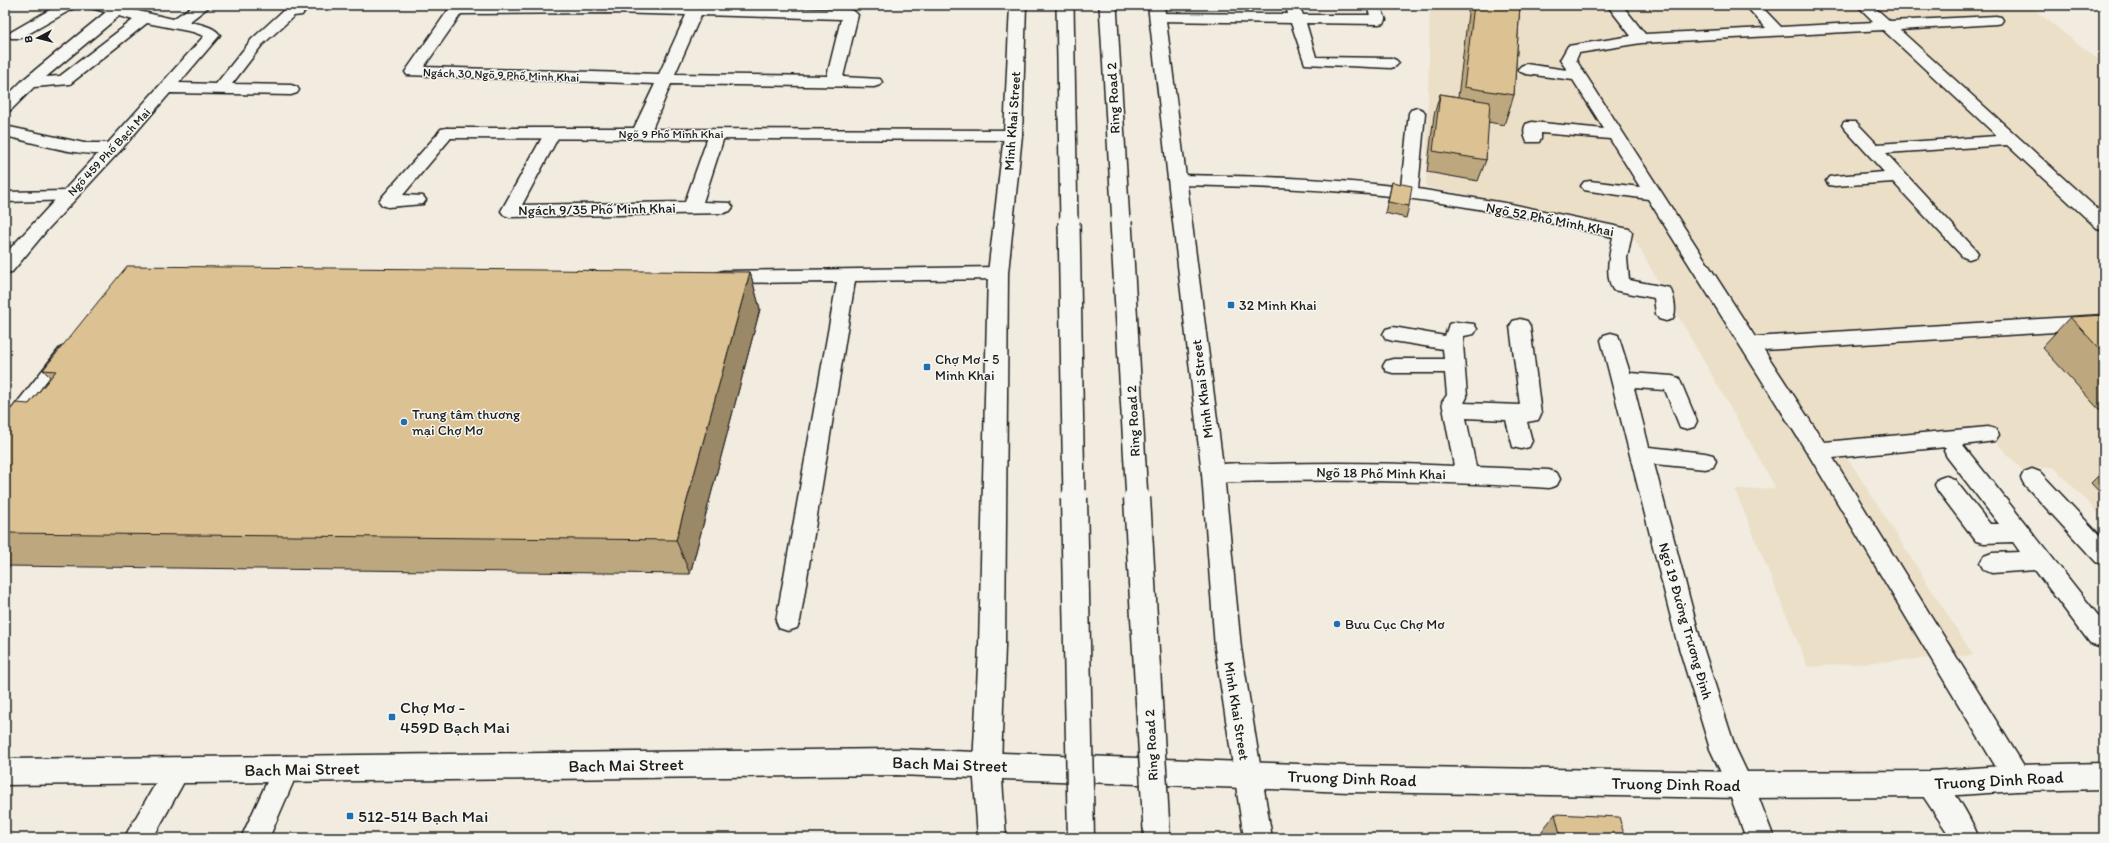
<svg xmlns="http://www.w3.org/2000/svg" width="2109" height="843" viewBox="0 0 2109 843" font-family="Itim,sans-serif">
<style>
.built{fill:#ebdfc8}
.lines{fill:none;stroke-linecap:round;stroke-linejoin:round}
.lane-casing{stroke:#1c1c1c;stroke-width:3}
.street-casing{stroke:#1c1c1c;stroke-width:3}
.secondary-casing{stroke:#1c1c1c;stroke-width:3}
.primary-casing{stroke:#1c1c1c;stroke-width:3}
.lane{fill:#f6f6f2;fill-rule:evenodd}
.street{fill:#f6f6f2;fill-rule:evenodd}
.secondary{fill:#f6f6f2;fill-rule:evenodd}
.primary{fill:#f6f6f2;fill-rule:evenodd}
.highway-bridge-far2-casing{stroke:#1c1c1c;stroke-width:20;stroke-linecap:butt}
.highway-bridge-far1-casing{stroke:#1c1c1c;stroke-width:24;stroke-linecap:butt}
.highway-bridge-casing{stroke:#1c1c1c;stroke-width:29;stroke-linecap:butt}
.highway-bridge-far2{stroke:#f6f6f2;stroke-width:17}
.highway-bridge-far1{stroke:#f6f6f2;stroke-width:21}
.highway-bridge{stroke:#f6f6f2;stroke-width:26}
.wall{fill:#bda77e;stroke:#1c1c1c}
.shaded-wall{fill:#9a8866;stroke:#1c1c1c}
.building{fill:#dcc292;stroke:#1c1c1c}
.poi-dot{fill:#1f6fb2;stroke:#f6f6f2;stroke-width:1.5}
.labels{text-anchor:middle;stroke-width:3;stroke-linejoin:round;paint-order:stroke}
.far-street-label{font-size:12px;fill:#1c1c1c;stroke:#f6f6f2}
.street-label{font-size:14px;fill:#1c1c1c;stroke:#f6f6f2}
.poi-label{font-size:14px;fill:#1c1c1c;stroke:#f6f6f2;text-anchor:start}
.near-poi-label{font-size:17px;fill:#1c1c1c;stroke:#f6f6f2;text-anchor:start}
.near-street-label{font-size:17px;fill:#1c1c1c;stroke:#f6f6f2}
</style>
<rect width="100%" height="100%" fill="#f1ecdf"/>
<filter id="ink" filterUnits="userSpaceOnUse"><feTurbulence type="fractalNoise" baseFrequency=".025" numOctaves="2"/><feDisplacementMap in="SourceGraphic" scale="8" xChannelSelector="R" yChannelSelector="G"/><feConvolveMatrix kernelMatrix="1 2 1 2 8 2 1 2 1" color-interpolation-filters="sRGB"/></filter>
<g filter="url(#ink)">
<path class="built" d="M1430 5H2028L2104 64V519L2054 467 2021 469 1995 441 1845 454 1973 655 1808 667 1735 490 1776 488 1628 228 1426 187Z"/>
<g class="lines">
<defs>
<path id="lane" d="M58 5H76L74 8 21 38H11L9 35 11 32Z
M89 5H112L173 19 194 5H211L189 22C199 24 214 26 220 35L179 83 216 84 252 39 286 8 295 5H309L302 15 294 16 262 45 232 84 291 85 297 87 299 90 297 93 291 95 170 93 119 152C85 160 38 143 5 136V126L84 143H108L204 36 193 32 147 23 70 84 34 87 11 110 5 112V98L24 79 106 12 91 8ZM119 16 133 20 60 76 46 77Z
M1287 5H1299L1303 15H1370L1366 5H1380L1386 20 1384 23 1379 24 1306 23 1316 57 1391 58 1396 60 1399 63 1396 66 1391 68 1305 64 1291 23 1158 21 1153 20 1151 17 1153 14 1158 13 1288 14 1286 7Z
M1607 5H1622L1645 34 1766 28 1745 5H1760L1781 27 1874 22 1857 5H1872L1890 21 1996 16 2001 17 2003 20 2001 23 1996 24 1900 30 2104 215V231L2098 229 2007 145 1886 153 1975 249 1978 253 1975 257 1969 259 1963 257 1893 182 1835 186 1829 185 1826 181 1829 177 1835 176 1884 172 1844 128 1842 125 1844 122H1856L1877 144 1997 136 1883 30 1641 43 1579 53 1576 60 1755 337 2104 315V329L1764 350 1824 442 1988 427 1995 429 1999 435 1995 441 1963 445 2104 623V645L2099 646 2090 643 2035 570 1992 573 1984 570 1980 563 1984 556 1992 553 2020 552 2013 542 1984 543 1976 541 1938 491 1935 485 1938 479 1946 476 1954 479 1990 524H1999L1947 457 1944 451 1946 447 1833 458 2026 769 2030 778 2026 787 2017 791 2008 787 1810 457 1648 199 1590 191 1584 190 1581 186 1584 182 1590 181 1640 187 1610 139 1541 133V138L1539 142H1527C1524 136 1523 129 1526 124L1532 122 1604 129 1573 80 1526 74 1521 72 1518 69 1521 66 1526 64 1567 70 1560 60 1568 46 1631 36Z
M1417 108 1423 110 1425 113 1418 189 1511 204 1629 229 1632 233 1627 258 1629 280 1670 288C1674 296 1677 311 1673 319L1666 321 1659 319 1656 314 1654 298 1613 290C1604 275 1610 252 1613 237 1552 223 1491 210 1428 201 1345 189 1261 187 1177 185L1171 184 1168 180 1171 176 1177 175C1252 176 1327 178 1401 187L1409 113 1411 110Z
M447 128 453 130 455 133 403 195 423 196 426 200 423 204 388 207 382 205 379 201 382 197 441 130Z
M552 129 558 131 560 134 522 205 685 202 709 134 711 131H723L725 134 703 202 730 203 733 207 730 211 724 213 510 217 504 215 501 211 544 134 546 131Z
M68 191 74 192 77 196 74 200 5 202V192Z
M998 267 1005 269 1007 273 1005 277 998 279 855 281 800 621 797 628 788 631 779 628 776 621 837 282 723 283 716 281 714 277 716 273 723 271Z
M1520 319 1527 321 1530 326 1541 414 1538 420 1527 422 1532 441 1529 447 1521 449 1513 447 1506 420 1466 418 1476 467 1549 470 1557 473 1560 479 1557 485 1549 488C1437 481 1325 478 1213 483L1205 480 1202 474 1205 468C1225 461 1251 464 1272 464 1333 462 1394 463 1454 466L1442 402 1447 395 1445 373H1393L1386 371 1383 366 1386 361 1393 359H1444L1443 349 1393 341 1386 339 1383 334 1386 329 1393 327 1445 336 1449 324 1456 322 1474 324 1477 329 1474 334 1464 336 1463 344 1467 397 1464 403 1520 405 1510 326 1513 321Z
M1611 333 1618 335 1630 373 1672 376 1679 378 1697 421 1694 427 1687 429 1680 427 1665 390 1634 388 1649 447 1705 453 1713 455 1716 461 1713 467 1705 469 1654 464 1700 638 1735 747 1753 785 1749 794 1740 798 1731 794 1710 749 1676 638 1601 340 1604 335Z
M67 346 74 348 77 353 74 358 12 439 5 441V418L60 348Z
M2032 469 2040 472 2104 540V565L2096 562 2024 484 2021 478 2024 472Z
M286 756 295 760 299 769 269 838H241L277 760Z
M177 758 186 762 190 771 153 838H124L168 762Z
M1930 771C1951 780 1970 817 1979 838H1951L1921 793 1917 784 1921 775Z"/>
<path id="street" d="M454 5H696L850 10 855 12 858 15 843 77 880 79 882 82 880 85 874 87 671 84 652 129 1013 130 1019 131 1022 135 1019 139 1013 140 447 138 441 137 438 133 441 129 447 128H634L655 84 407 75 405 72 451 6ZM609 13 686 15 659 74 424 67 461 14ZM701 15 841 19 827 76 675 74Z
M113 143 119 144 122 148 119 152 47 230 12 272 5 273V254L107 144Z
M1740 772 1750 775 1774 838H1746L1726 785 1730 775Z"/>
<path id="secondary" d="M897 749 1349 766 1740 772 1930 771 2017 765 2104 763V789L2017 791 1930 797 1740 798 1349 792 897 775 5 785V759Z"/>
<path id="primary" d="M1010 5H1026L1022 135 1008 273 1005 646 1001 765 1006 838H978L973 765 979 646 988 273 1004 135Z
M1148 5H1164L1224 474 1241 648 1272 838H1244L1215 648 1202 474Z"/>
</defs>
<use href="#lane" class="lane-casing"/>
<use href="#street" class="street-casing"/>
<use href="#secondary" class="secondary-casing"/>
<use href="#primary" class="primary-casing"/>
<use href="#lane" class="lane"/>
<use href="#street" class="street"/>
<use href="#secondary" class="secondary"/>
<use href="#primary" class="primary"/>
<defs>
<path id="highway-bridge-far2" d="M1065 5 1069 223
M1108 5 1121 223"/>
<path id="highway-bridge-far1" d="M1069 222 1074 499
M1121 222 1137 499"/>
<path id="highway-bridge" d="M1074 498 1081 838
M1137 498 1157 838"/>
</defs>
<use href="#highway-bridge-far2" class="highway-bridge-far2-casing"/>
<use href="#highway-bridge-far1" class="highway-bridge-far1-casing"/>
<use href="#highway-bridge" class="highway-bridge-casing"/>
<use href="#highway-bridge-far2" class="highway-bridge-far2"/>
<use href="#highway-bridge-far1" class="highway-bridge-far1"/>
<use href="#highway-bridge" class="highway-bridge"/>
</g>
<path class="wall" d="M1469 5H1520L1514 95 1504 125 1488 122 1486 160 1478 181 1427 172 1434 115 1440 94 1458 97Z
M1392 182 1409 206 1406 218 1385 213Z
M750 272 760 309 690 574 5 566V416L29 404 50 377 43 370Z
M2104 315V415L2042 347 2070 317Z
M2104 470V497L2091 483Z
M1555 814 1625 838H1544L1542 831Z"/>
<path class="shaded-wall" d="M750 272 760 309 690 574 676 540Z"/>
<path class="building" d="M1474 5H1520L1514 95 1464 87Z
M1440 94 1490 102 1486 160 1433 151Z
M1392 182 1412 186 1409 206 1388 202Z
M127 266 750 272 676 540 5 533V416L16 403 29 404 56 371 43 370Z
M2104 315V354L2070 317Z
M1555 814 1619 817 1625 838H1561Z"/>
</g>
<g class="poi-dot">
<rect x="1227" y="301" width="8" height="8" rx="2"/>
<rect x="923" y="363" width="8" height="8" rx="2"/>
<circle cx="404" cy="422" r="4"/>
<circle cx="1337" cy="624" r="4"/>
<rect x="388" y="713" width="8" height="8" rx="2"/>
<rect x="346" y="812" width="8" height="8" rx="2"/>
</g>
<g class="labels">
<g class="far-street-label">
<text transform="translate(501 75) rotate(2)" y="4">Ngách 30 Ngõ 9 Phố Minh Khai</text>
<text x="671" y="138">Ngõ 9 Phố Minh Khai</text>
<text transform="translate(109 152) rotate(-47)" y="4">Ngõ 459 Phố Bạch Mai</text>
</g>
<g class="street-label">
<text transform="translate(1113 98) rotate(-93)" y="5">Ring Road 2</text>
<text transform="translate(1012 121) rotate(-86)" y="5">Minh Khai Street</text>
<text transform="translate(597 209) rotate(-1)" y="5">Ngách 9/35 Phố Minh Khai</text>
<text transform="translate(1550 219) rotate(11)" y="5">Ngõ 52 Phố Minh Khai</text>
<text transform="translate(1202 389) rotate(-97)" y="5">Minh Khai Street</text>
<text transform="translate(1133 421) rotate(-93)" y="5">Ring Road 2</text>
<text transform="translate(1381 473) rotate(1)" y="5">Ngõ 18 Phố Minh Khai</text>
<text transform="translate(1686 621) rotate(74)" y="5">Ngõ 19 Đường Trương Định</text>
<text transform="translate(1237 711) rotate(81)" y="5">Minh Khai Street</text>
<text transform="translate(1151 745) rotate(-93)" y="5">Ring Road 2</text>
</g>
<g class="poi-label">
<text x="1239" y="310">32 Minh Khai</text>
<text x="935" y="364">Chợ Mơ - 5<tspan x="935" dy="16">Minh Khai</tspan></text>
<text x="412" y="419">Trung tâm thương<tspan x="412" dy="16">mại Chợ Mơ</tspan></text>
<text x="1345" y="629">Bưu Cục Chợ Mơ</text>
</g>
<g class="near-poi-label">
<text x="400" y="713">Chợ Mơ -<tspan x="400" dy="20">459D Bạch Mai</tspan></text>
<text x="358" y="822">512-514 Bạch Mai</text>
</g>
<g class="near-street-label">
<text transform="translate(950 764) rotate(2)" y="6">Bach Mai Street</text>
<text transform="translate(626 765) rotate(-1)" y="6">Bach Mai Street</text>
<text transform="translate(302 769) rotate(-1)" y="6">Bach Mai Street</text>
<text transform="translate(1352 778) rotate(2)" y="6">Truong Dinh Road</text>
<text transform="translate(1999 780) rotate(-3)" y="6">Truong Dinh Road</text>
<text transform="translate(1676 784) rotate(1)" y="6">Truong Dinh Road</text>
</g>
</g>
<rect width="2109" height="843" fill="none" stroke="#f6f6f2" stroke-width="20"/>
<rect x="10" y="10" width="2089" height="823" fill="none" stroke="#1c1c1c" stroke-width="1.5" filter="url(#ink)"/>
<g transform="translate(38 38) rotate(263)" stroke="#f6f6f2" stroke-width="3" paint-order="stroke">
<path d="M0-3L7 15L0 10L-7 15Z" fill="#1c1c1c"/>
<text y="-6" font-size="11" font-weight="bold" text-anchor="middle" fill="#1c1c1c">B</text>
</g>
</svg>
